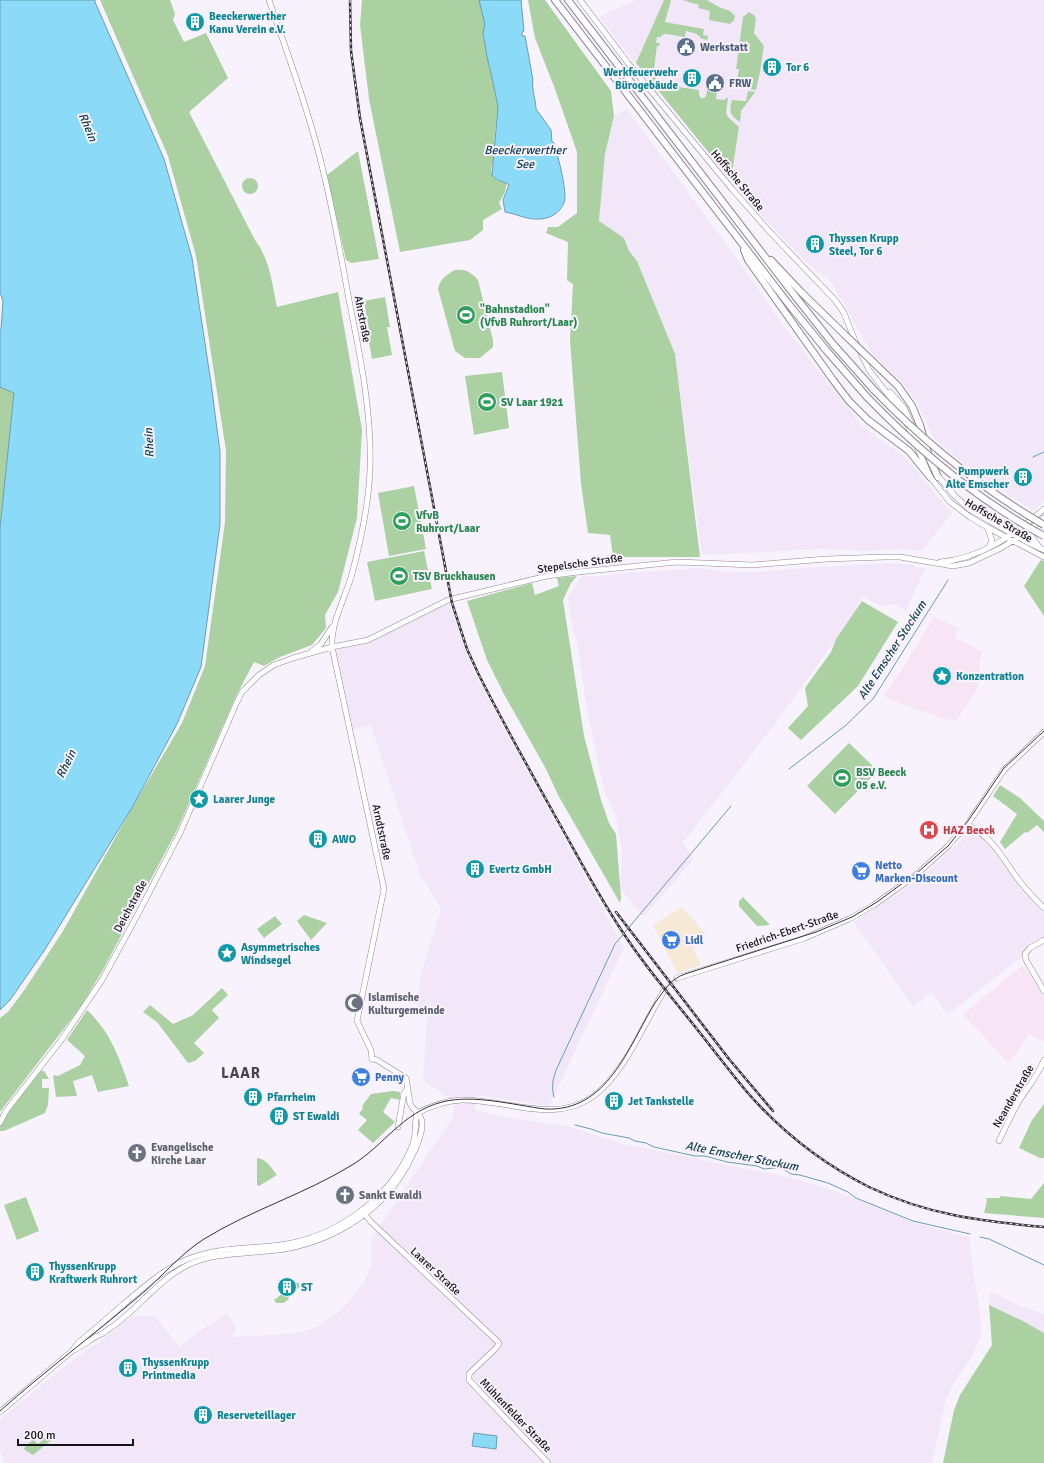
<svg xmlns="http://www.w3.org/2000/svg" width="1044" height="1463" viewBox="0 0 1044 1463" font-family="Signika,sans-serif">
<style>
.commercial{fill:#f6e9d5}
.built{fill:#f2e7f9;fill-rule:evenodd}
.education{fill:#f7e4f4}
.green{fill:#abd1a3}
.water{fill:#8bdaf8;stroke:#689eb4}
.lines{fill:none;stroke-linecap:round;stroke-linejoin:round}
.stream{stroke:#689eb4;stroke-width:1}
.secondary-tunnel{stroke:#d6d0da;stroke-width:5;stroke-dasharray:5 2.5;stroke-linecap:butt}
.secondary-casing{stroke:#8e8892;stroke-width:6}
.highway-casing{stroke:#8e8892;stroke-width:8}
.secondary{stroke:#fff;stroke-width:5}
.highway{stroke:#fff;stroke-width:6}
.tram{stroke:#363237;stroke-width:1}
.rail-casing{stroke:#363237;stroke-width:2.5}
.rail{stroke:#f8f2fd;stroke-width:1;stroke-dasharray:3;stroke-linecap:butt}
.highway-bridge-casing{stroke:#8e8892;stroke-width:8;stroke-linecap:butt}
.highway-bridge{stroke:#fff;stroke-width:6}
.labels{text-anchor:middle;stroke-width:4;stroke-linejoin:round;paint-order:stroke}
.culture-label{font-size:11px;font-weight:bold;fill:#0d838f;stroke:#f8f2fd;text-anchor:start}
.service-label{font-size:11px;font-weight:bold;fill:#4e5e75;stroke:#f8f2fd;text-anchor:start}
.street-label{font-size:11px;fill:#151216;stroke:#f8f2fd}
.leisure-label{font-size:11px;font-weight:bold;fill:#27864d;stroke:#f8f2fd;text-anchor:start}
.health-label{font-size:11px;font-weight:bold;fill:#be3a42;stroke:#f8f2fd;text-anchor:start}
.shop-label{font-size:11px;font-weight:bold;fill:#366cbe;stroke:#f8f2fd;text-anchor:start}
.worship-label{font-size:11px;font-weight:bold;fill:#5b616d;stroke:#f8f2fd;text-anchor:start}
.water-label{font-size:12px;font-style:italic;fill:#0e3e4d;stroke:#f8f2fd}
.district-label{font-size:15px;font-weight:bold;letter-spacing:1px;fill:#48434c;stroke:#f8f2fd}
</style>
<rect width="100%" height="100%" fill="#f8f2fd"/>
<path class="commercial" d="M682 907 705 933 696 941 699 945 693 948 701 965 677 973 653 925Z"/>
<path class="built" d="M635 0H664L636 63 733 179 737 124 728 117 726 112 725 100 716 99 709 90 710 86H708L706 96 704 98H701L699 90 658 84 656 78 653 77 657 46H659L660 44 656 43 657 37 666 34 685 37 686 31 703 35 704 29 665 22 671 0H682L699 5V8L710 11H730L719 7 707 0H1044V500L1034 511 975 473 934 439 918 404 901 381 872 354 830 280 806 262 758 212 732 182 623 48 599 17ZM743 17 756 19 754 33 764 46 760 72 756 90 733 85H736L739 69 736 68Z
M627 109 738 260 786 329 863 427 904 456 952 513 922 551 900 549 866 551 822 549 702 555 675 354 637 261 629 251 624 238 599 221 605 154 614 116Z
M893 563 911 565 925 569 906 611 893 604 881 606 863 597 836 639 776 723 683 843 694 859 644 916 620 889 622 851 616 817 604 789 587 710 577 642 572 626 568 597 582 576H601L625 573 699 568 737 573 818 567Z
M449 603 474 673 624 948 549 1106 477 1095 474 1110 516 1119 572 1127 619 1143 796 1179 824 1187 857 1199 913 1222 971 1238 970 1247 981 1322V1334L972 1357 956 1379 946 1399 932 1463H4L0 1448V1421L4 1416 55 1374 92 1346 97 1344 132 1316 156 1317 179 1347 199 1331 227 1314 237 1327 233 1337 287 1334 301 1332 316 1327 337 1313 351 1299 365 1280 371 1265V1239L453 1117 454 1101 423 1081 427 1014H417L420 976 440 913V907L420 875 371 726 353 729 336 650 369 643Z
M974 830 986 838 1017 883 1044 913V936L1030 945 1024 951 1023 956 947 1015 932 992 913 1007 854 922 922 877 948 852Z
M990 1292 999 1295 1018 1305 1044 1314V1333L1023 1321 989 1305Z"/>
<path class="education" d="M934 617 959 629 955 638 982 651 980 660 979 682 977 690 958 718 955 720 945 719 906 706 892 700 884 695 902 669Z
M1022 966 1025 967 1044 998V1042L1029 1033 1018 1051 1008 1063 963 1014Z"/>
<path class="green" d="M100 0H170L175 14 173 20 184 42 206 33 228 78 189 112 255 240C270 260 272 283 277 307L338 292 362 430 357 518 338 592 325 615 326 628 312 645 280 657 264 666 254 662 236 696 177 830 104 968 82 1005 0 1112V1018L8 1012 25 989 63 931 133 806 182 723 205 666 225 522 226 451 196 256 168 156Z
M362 0H479L485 25 483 33 487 57 491 73 498 108 495 131 494 157 491 170 496 180 507 183 505 192 499 203 502 209 483 220V230L470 240 400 252 369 99 360 25Z
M528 0H545L611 91 614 116 605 154 599 221 624 238 629 251 637 261 675 354 700 557H613L610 535 588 533 581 484 570 341 573 284 567 280 568 242 546 233 548 227H558L577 213V152L555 89 535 38Z
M664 0H671L665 22 704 29 703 35 708 36 707 40 700 38V36L697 35V34L686 31 685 37 666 34 662 35 661 37H657L656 43H660L659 46H657L653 77 656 78V81L658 84 699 90V94L701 98H704L706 96 708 85 710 86 709 90 717 92 716 99 725 100 726 98H728L726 112 728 117 739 127 732 173 733 179 731 180 636 63Z
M682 0H707L719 7 730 11 735 16 734 20 730 24 709 20 710 11 698 8 699 5Z
M749 12 754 15 756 19 754 33 764 46 760 72 756 90 733 87V85H736L739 69H736L743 17Z
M748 91 755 92 741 111 740 122C729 114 729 112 732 100L746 101Z
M358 151 379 259 351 263 346 260 327 175Z
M242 186a8 8 0 1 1 16 0a8 8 0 1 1-16 0Z
M455 270C465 269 471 272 478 280L493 340V347L480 358H465L455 351 438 289C440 279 446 275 455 270Z
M385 297 390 327H387L392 355 372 359 367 331 369 330 364 301Z
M502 372 509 428 474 435 465 376Z
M0 387 14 393 0 528Z
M414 486 426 549 389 556 378 493Z
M424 551 432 589 375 601 367 562Z
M1042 560 1044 561V616L1024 586 1040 561Z
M577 576 571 583 563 600 584 736 601 800 609 823 616 834 621 898 620 903 558 795 546 769 505 696 487 660 467 601 532 583 535 595 559 586 557 578Z
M862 601 898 622 858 686 801 740 788 728 808 706 805 688 831 652 836 639Z
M849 743 878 771 835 814 807 786Z
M1000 785 1020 798 1044 821V832L1037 825 1027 833 1025 832 1005 849 1000 842 1017 814 993 796Z
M743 897 770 925 758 926 756 925 739 906V901Z
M304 915 327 923 311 940 297 921Z
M275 916 282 924 264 938 257 929Z
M222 988 228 995 212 1010 219 1018 194 1043 204 1053 195 1061 188 1063 157 1022 143 1012 150 1005 173 1024 193 1015Z
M87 1010C110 1031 119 1057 129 1086L98 1092 92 1075 73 1081 77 1096 56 1097 53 1075 58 1076 80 1065 85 1056 67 1040Z
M41 1071H44L49 1079H42V1088H49L48 1105 45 1113 4 1131H0V1127L11 1108Z
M392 1091 400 1092V1100L391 1098 383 1112 395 1122 373 1143 358 1130 367 1120 359 1114 363 1108 362 1106 371 1094Z
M1044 1104V1158H1040L1019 1148 1032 1120Z
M257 1158C267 1159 271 1168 277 1175L259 1186 257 1185Z
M1044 1183V1218L984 1213 987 1201 986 1198H1000V1196L1031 1199Z
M26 1197 39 1231 17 1240 4 1205Z
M298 1282 301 1286 288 1296 289 1299 284 1303H276L274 1300Z
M989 1305 1023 1321 1044 1333V1463H943L954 1410 960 1395 992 1345Z
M52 1435 54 1438 33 1455 25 1450 24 1448 33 1439 38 1444 46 1437 48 1439Z"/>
<path class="water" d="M0 0H95V2L164 159 192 258 211 383 220 452V524L201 667 177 724 133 806 44 951 10 1000 0 1010V528L14 393 0 387V330L1 329 3 301 0 292Z
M479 0H521L524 31 522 32V36H525L533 80C531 86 536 101 536 109L551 130 552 142 554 143C558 156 565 183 565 197 565 209 552 219 540 219 527 220 517 214 505 212L503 200 509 185C503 180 498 183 492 175L498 107 491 73 487 57 483 33 485 25Z
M474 1433 497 1436 496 1449 472 1446Z"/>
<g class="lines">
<path class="stream" d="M1033 457 1044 452
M789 769 845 726 873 699 948 580
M554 1097C551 1086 553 1078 557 1068L615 944 731 806
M575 1125 591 1129 602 1133 629 1138 635 1141 646 1143 654 1147 695 1156H705L727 1162 757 1166 764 1169 774 1168 783 1169 791 1174 800 1175 828 1183 848 1192 856 1198 913 1221 970 1234
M980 1237 989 1239 1044 1265"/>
<path class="secondary-tunnel" d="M664 991 677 978"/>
<defs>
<path id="secondary" d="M580 0 628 63 732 189 769 231 835 300 844 313 856 343 869 370 900 410 906 421 930 477 950 502 970 517 987 527 1044 557
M890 392 904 408 923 449
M937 475 955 496 969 509 1029 543 1044 550
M987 527 992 540 989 547
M1031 529 1032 537 1039 547
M940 562C980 559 1015 534 1044 509
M312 651 321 644 332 627
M967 825C996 839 1002 859 1021 883 1028 892 1036 900 1044 908
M1044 940 1030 948 1025 954 1026 960 1044 991
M677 978 805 938 849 919 874 905 916 875 947 847 967 825 1004 770 1044 732
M417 1113C431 1106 445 1101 461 1100 510 1099 562 1129 603 1088 630 1061 644 1023 664 991
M0 1123 6 1111 62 1039 102 980 139 912 180 833 236 704 242 692 259 675 274 665 293 658 332 647 368 640 448 600 547 576 578 572 677 562 753 565 826 559 885 557H900L953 566 969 563 1001 548 1025 533 1044 518
M398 1127 404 1093 408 1089
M999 1141C1006 1127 1012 1112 1021 1098 1029 1086 1038 1075 1044 1060
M363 1212 371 1222 498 1342 499 1344 496 1348 469 1374V1380L548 1463
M72 1351C81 1347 87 1342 95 1337 99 1335 103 1334 106 1331 120 1322 133 1310 145 1298 158 1286 171 1273 188 1265 212 1253 241 1254 268 1251 319 1247 369 1221 399 1179 407 1167 427 1132 421 1118 418 1112 412 1109 410 1103L406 1078 377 1060 372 1059 371 1050 357 1021 384 889 332 647C331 621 345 599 352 574 361 540 369 504 370 469 372 412 360 355 349 300 341 255 333 210 322 166 308 109 288 55 269 0
M0 1412 72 1351 78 1343C94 1330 110 1316 126 1302 145 1286 164 1269 188 1259 218 1247 248 1249 280 1245 333 1238 388 1201 410 1151 413 1145 415 1138 415 1131 416 1125 415 1119 417 1113"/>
<path id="highway" d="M555 0 787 302 826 350 867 397
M568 0 795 296 833 344 874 390
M744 250 748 260 833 380 849 401 868 420 909 451 930 477
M771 260 801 292 844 334
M873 362 898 386 912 406 920 425 930 460 938 477"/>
</defs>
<use href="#secondary" class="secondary-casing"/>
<use href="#highway" class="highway-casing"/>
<use href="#secondary" class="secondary"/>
<use href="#highway" class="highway"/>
<path class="tram" d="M0 1411C45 1371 92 1336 138 1297 160 1279 179 1255 204 1239 251 1210 305 1194 352 1165 385 1145 401 1113 442 1102 474 1094 513 1105 545 1109 608 1112 628 1047 655 1003 664 991 670 979 685 974L816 932 852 917 877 902 918 872 948 846 968 821 1004 768 1044 731"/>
<defs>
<path id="rail" d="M350 0 351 51 360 118 452 603 467 649 478 673C502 721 528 767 554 814 578 856 600 900 628 940 650 973 676 1002 700 1033 716 1053 731 1073 747 1092 781 1131 823 1164 869 1187 928 1215 980 1221 1044 1227
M616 912 729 1059 773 1111"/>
</defs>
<use href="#rail" class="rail-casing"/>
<use href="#rail" class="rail"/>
<defs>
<path id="highway-bridge" d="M844 334 873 362
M874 390C925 443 981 488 1044 525
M867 397C919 451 978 500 1044 536"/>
</defs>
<use href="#highway-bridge" class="highway-bridge-casing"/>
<use href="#highway-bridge" class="highway-bridge"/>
</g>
<defs>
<symbol id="building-disc" viewBox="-11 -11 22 22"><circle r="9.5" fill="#0f9aa8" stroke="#f8f2fd"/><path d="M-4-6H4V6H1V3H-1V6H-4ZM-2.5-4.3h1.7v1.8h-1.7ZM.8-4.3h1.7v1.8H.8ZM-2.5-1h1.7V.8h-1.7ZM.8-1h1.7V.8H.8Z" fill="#fff"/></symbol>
<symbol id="civic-disc" viewBox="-11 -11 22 22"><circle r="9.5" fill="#5c6f8a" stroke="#f8f2fd"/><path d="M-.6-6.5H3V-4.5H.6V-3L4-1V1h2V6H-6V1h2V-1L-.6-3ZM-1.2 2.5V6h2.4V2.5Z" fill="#fff"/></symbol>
<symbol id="stadium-disc" viewBox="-11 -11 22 22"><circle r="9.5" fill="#2e9e5b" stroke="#f8f2fd"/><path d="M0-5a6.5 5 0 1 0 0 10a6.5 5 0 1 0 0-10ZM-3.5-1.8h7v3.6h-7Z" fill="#fff"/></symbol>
<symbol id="sight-disc" viewBox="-11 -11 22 22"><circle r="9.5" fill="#0f9aa8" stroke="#f8f2fd"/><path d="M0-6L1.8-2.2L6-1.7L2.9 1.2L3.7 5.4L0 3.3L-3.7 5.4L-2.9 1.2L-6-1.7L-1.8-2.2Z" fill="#fff"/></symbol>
<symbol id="hospital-disc" viewBox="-11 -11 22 22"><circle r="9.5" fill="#e0444e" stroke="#f8f2fd"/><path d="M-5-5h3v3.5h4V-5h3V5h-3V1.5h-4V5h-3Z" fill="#fff"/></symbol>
<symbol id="supermarket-disc" viewBox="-11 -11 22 22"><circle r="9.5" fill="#3f7fe0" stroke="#f8f2fd"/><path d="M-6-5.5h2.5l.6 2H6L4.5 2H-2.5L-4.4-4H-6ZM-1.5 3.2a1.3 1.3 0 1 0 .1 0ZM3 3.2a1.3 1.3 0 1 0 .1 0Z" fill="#fff"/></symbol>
<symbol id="mosque-disc" viewBox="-11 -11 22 22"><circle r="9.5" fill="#6b7280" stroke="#f8f2fd"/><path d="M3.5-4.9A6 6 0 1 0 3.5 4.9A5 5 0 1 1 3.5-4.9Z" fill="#fff"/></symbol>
<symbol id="church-disc" viewBox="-11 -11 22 22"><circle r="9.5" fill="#6b7280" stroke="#f8f2fd"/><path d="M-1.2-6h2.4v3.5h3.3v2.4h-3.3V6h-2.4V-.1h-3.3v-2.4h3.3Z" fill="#fff"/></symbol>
</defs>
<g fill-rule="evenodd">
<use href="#building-disc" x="184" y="11" width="22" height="22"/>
<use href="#civic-disc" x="675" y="36" width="22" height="22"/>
<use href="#building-disc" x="761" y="56" width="22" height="22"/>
<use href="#building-disc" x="681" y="67" width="22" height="22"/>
<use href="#civic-disc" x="704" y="72" width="22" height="22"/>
<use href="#building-disc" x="804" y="233" width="22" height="22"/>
<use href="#stadium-disc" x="455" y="304" width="22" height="22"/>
<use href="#stadium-disc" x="476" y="391" width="22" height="22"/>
<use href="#building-disc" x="1012" y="466" width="22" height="22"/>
<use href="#stadium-disc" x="391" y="510" width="22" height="22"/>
<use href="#stadium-disc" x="388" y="565" width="22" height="22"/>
<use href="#sight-disc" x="931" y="665" width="22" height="22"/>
<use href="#stadium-disc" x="831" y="767" width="22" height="22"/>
<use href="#sight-disc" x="188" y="788" width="22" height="22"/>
<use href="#hospital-disc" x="918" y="819" width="22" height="22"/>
<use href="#building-disc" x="307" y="828" width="22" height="22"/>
<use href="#building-disc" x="464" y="858" width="22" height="22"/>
<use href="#supermarket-disc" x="850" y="860" width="22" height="22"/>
<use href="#supermarket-disc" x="660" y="929" width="22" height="22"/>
<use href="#sight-disc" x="216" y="942" width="22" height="22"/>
<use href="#mosque-disc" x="343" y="992" width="22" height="22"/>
<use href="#supermarket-disc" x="350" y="1066" width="22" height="22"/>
<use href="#building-disc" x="242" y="1086" width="22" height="22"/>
<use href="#building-disc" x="603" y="1090" width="22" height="22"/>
<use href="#building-disc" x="268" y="1105" width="22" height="22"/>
<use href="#church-disc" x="126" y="1142" width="22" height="22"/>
<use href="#church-disc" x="334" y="1184" width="22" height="22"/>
<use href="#building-disc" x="24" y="1261" width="22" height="22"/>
<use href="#building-disc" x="276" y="1276" width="22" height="22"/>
<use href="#building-disc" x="117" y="1357" width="22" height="22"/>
<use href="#building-disc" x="192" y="1404" width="22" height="22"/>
</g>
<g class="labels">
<g class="culture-label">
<text x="209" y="20">Beeckerwerther<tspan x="209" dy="13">Kanu Verein e.V.</tspan></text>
<text x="786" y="71">Tor 6</text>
<text x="678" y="76" text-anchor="end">Werkfeuerwehr<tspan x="678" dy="13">Bürogebäude</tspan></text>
<text x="829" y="242">Thyssen Krupp<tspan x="829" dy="13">Steel, Tor 6</tspan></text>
<text x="1009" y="475" text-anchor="end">Pumpwerk<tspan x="1009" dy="13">Alte Emscher</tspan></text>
<text x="956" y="680">Konzentration</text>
<text x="213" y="803">Laarer Junge</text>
<text x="332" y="843">AWO</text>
<text x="489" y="873">Evertz GmbH</text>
<text x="241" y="951">Asymmetrisches<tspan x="241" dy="13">Windsegel</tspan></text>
<text x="267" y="1101">Pfarrheim</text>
<text x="628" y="1105">Jet Tankstelle</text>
<text x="293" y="1120">ST Ewaldi</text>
<text x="49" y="1270">ThyssenKrupp<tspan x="49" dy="13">Kraftwerk Ruhrort</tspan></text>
<text x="301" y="1291">ST</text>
<text x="142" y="1366">ThyssenKrupp<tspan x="142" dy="13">Printmedia</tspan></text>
<text x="217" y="1419">Reserveteillager</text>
</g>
<g class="service-label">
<text x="700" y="51">Werkstatt</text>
<text x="729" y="87">FRW</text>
</g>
<g class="street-label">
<text transform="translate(738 180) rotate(50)" y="4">Hoffsche Straße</text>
<text transform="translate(363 319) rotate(79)" y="4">Ahrstraße</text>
<text transform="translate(999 520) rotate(30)" y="4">Hoffsche Straße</text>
<text transform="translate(580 563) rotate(-8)" y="4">Stepelsche Straße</text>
<text transform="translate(382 832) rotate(78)" y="4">Arndtstraße</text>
<text transform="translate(130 906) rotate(-62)" y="4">Deichstraße</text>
<text transform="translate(787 931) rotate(-19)" y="4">Friedrich-Ebert-Straße</text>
<text transform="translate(1013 1096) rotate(-60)" y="4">Neanderstraße</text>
<text transform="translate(436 1271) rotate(43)" y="4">Laarer Straße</text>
<text transform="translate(516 1415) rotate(46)" y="4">Mühlenfelder Straße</text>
</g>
<g class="leisure-label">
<text x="480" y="313">"Bahnstadion"<tspan x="480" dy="13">(VfvB Ruhrort/Laar)</tspan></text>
<text x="501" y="406">SV Laar 1921</text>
<text x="416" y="519">VfvB<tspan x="416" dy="13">Ruhrort/Laar</tspan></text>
<text x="413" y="580">TSV Bruckhausen</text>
<text x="856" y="776">BSV Beeck<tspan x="856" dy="13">05 e.V.</tspan></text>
</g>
<g class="health-label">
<text x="943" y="834">HAZ Beeck</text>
</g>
<g class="shop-label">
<text x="875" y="869">Netto<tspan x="875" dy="13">Marken-Discount</tspan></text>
<text x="685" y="944">Lidl</text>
<text x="375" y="1081">Penny</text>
</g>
<g class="worship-label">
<text x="368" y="1001">Islamische<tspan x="368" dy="13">Kulturgemeinde</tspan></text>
<text x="151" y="1151">Evangelische<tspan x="151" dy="13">Kirche Laar</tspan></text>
<text x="359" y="1199">Sankt Ewaldi</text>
</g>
<g class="water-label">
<text transform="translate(88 127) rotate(67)" y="4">Rhein</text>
<text x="525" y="154">Beeckerwerther<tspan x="525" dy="14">See</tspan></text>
<text transform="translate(149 443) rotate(-93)" y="4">Rhein</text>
<text transform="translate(892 650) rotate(-57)" y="4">Alte Emscher Stockum</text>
<text transform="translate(66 764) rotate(-64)" y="4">Rhein</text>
<text transform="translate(742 1156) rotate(11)" y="4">Alte Emscher Stockum</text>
</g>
<g class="district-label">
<text x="241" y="1078">LAAR</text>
</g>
</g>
<path d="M18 1439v6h115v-6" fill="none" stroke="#151216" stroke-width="2"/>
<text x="24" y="1439" font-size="12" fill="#151216" stroke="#f8f2fd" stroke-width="3" paint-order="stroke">200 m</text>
</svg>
